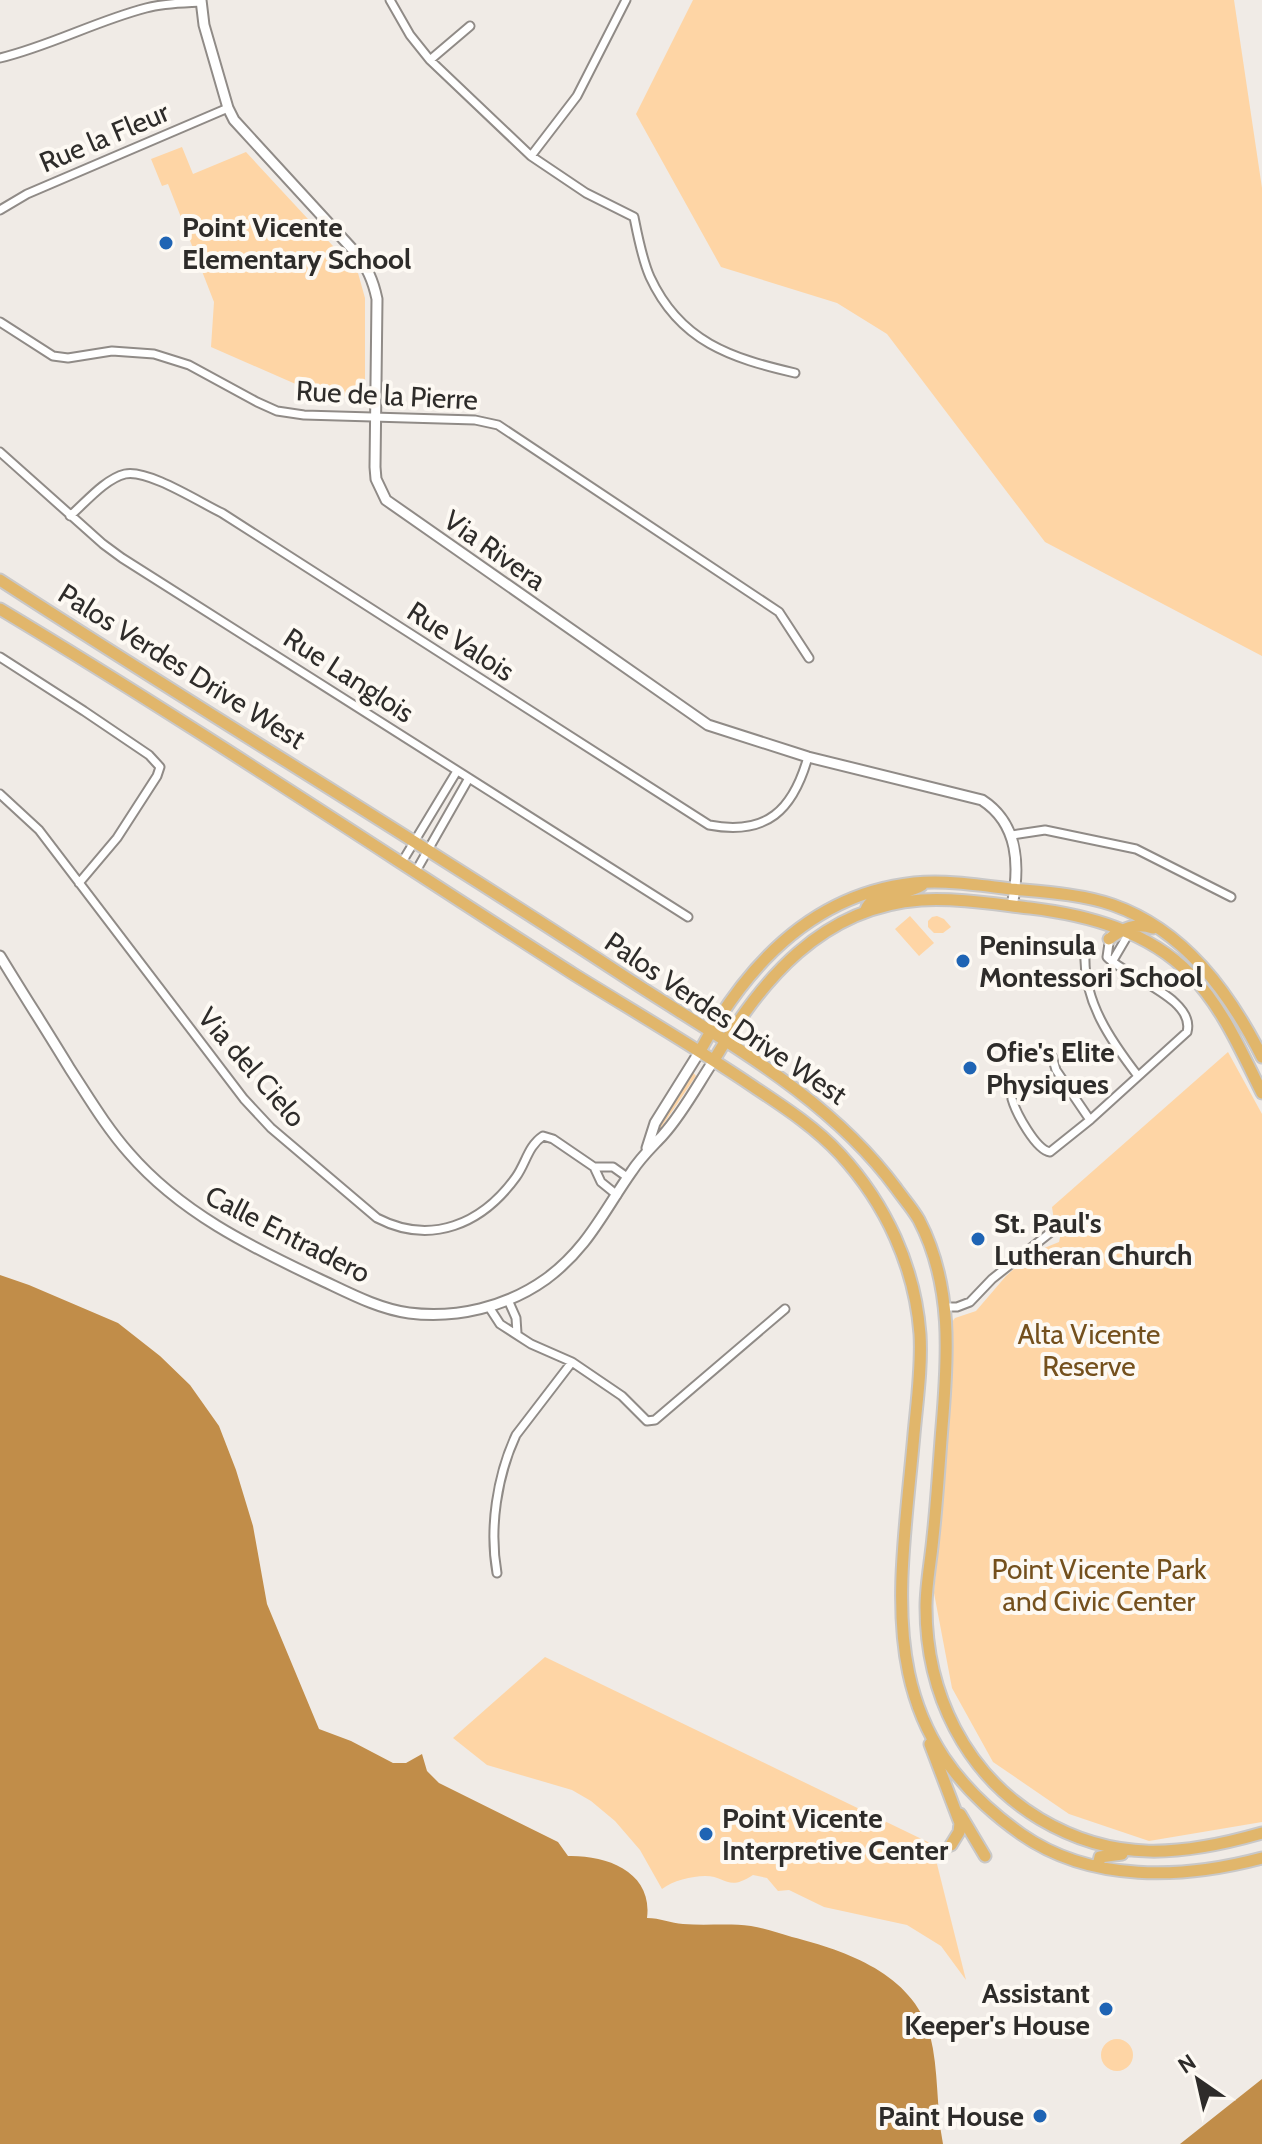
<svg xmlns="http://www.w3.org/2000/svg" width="1262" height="2144" viewBox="0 0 1262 2144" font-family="Cabin,sans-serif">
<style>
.green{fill:#fed5a5}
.water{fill:#c18d49}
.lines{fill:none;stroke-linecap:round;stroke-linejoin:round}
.minor-casing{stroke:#908b87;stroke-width:11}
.tertiary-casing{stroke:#908b87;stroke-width:13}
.primary-casing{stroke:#c9c8c8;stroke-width:15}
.minor{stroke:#fff;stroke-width:7}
.tertiary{stroke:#fff;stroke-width:9}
.primary{stroke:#e1b66b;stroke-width:11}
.poi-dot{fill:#1f64b4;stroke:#fdf9f3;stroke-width:3}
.labels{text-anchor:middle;stroke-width:8;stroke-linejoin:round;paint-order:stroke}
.street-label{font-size:28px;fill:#2e2c2a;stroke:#fdf9f3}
.poi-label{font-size:28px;font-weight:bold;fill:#2e2c2a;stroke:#fdf9f3;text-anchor:start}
.park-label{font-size:28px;fill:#74501d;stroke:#fdf9f3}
</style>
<rect width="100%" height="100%" fill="#f0ebe6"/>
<path class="green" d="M693 0H1234L1262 188V656L1045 542 887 334 837 303 721 267 636 114Z
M182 147 193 174 246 152 358 273 365 298V397L323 396 211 347 214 302 168 184 162 186 151 159Z
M910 916 934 943 919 956 895 929Z
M937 916 944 919 951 927 943 933H934L928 927V921L932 917Z
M1228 1052 1262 1114V1822L1149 1841 1069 1814 993 1762 952 1688 934 1593 949 1423 952 1322 955 1318 976 1311 1006 1276 1032 1253 1059 1242 1062 1228 1054 1220 1052 1207Z
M692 1071 696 1076 654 1138 660 1120Z
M545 1657 932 1844 966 1980 941 1946 907 1925 824 1907 789 1890 778 1891 767 1878 753 1875C727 1892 727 1876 705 1876 692 1876 672 1881 662 1889L640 1850 615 1821 591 1801 572 1790 487 1765 453 1738Z
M1101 2055a16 16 0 1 1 32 0a16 16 0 1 1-32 0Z"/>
<path class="water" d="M0 1275 29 1285 118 1323 160 1356 190 1385 219 1426 236 1470 253 1526 267 1604 319 1729 351 1741 393 1763H406L422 1754 427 1771 439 1783 558 1842 568 1856C607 1855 653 1872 647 1918 660 1918 671 1923 683 1924 706 1926 729 1923 751 1926 764 1928 779 1933 792 1937 847 1951 913 1974 930 2035 939 2070 936 2108 943 2144H0Z
M1262 2079V2144H1180Z"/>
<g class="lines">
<defs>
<path id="minor" d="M390 0 410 35 430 60 531 156 586 193 634 217C638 237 642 259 650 277 680 342 731 358 795 373
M0 58C50 46 96 21 146 8 164 3 183 3 201 2
M430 60 470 26
M531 156 577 96 626 0
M0 210 27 194 228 108
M0 322 53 356 68 358 112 351 154 354 189 365 257 402 277 411 304 415 475 420 498 425 779 612 809 658
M0 452 103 544 122 558 688 917
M70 516C86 502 105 479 125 474 148 469 199 502 222 513L709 825C767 836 793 810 808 757
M0 657 84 711 149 755 160 767 157 776 117 838 79 883
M0 794 39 830 244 1099 271 1128 377 1218C431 1246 482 1224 516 1177 526 1163 528 1146 543 1136L553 1139 594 1167 601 1182 617 1195
M1012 835 1045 830 1136 849 1231 897
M402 862 457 771
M416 871 469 778
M1085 954C1083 1001 1111 1041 1138 1076
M1112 962 1129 933
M1052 1056 1056 1070 1090 1120
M1012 1099C1016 1113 1036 1150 1050 1152L1090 1120 1187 1032C1196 999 1128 978 1107 957L1110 936
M594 1167H613L627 1177
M508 1300 516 1318 517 1333
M489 1307 500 1324 531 1344 572 1362 622 1396 647 1421 655 1420 785 1309
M945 1307H957L970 1302 992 1279 1051 1232
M497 1573C489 1528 497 1476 516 1435L572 1362"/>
<path id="tertiary" d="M201 0 204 25 228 108 234 120 355 252C367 267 373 280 377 299L375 467 376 479 386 500 708 725 808 757 982 800C1019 824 1020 866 1012 906
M0 956C23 994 47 1031 70 1069 89 1098 106 1127 129 1153 180 1212 249 1246 319 1279 347 1292 378 1309 409 1313 456 1319 507 1307 546 1279 588 1248 603 1212 632 1171 641 1157 652 1147 663 1135 683 1113 698 1084 714 1060
M647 1148 655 1123 700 1051"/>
<path id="primary" d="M0 580C205 713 415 839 619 973 716 1037 826 1093 896 1188 903 1198 913 1209 919 1220 953 1285 948 1357 942 1427 939 1464 937 1501 933 1537 931 1560 926 1584 926 1607 926 1693 965 1774 1040 1819 1114 1863 1182 1856 1262 1833
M0 609C195 726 384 853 575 975 635 1012 695 1047 754 1087 784 1107 815 1127 840 1154 886 1204 915 1267 920 1334 922 1367 917 1401 914 1434 900 1594 869 1726 1021 1834 1091 1883 1183 1879 1262 1858
M865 912C871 890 905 897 922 885
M1109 939C1122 929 1136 922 1153 928
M700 1051C746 965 813 894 914 883 946 880 979 885 1011 889 1044 892 1081 894 1113 905 1184 930 1229 992 1262 1057
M714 1060C761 980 822 907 921 900 958 898 994 904 1030 908 1088 915 1148 931 1190 974 1223 1008 1241 1051 1262 1093
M930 1744 960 1823 959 1832 951 1845
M960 1814 985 1856
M1098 1866 1100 1857 1122 1854"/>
</defs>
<use href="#minor" class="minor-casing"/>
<use href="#tertiary" class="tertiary-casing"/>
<use href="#primary" class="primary-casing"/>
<use href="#minor" class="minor"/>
<use href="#tertiary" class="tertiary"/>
<use href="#primary" class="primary"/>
</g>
<g class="poi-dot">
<circle cx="166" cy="243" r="8"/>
<circle cx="963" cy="961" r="8"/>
<circle cx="970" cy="1068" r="8"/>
<circle cx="978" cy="1239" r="8"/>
<circle cx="706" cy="1834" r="8"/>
<circle cx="1106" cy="2009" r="8"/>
<circle cx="1040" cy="2116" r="8"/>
</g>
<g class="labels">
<g class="street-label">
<text transform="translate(104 137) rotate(-23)" y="10">Rue la Fleur</text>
<text transform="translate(387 395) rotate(3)" y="10">Rue de la Pierre</text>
<text transform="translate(495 550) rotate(35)" y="10">Via Rivera</text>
<text transform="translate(461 641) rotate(33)" y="10">Rue Valois</text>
<text transform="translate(182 666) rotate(32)" y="10">Palos Verdes Drive West</text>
<text transform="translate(349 675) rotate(33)" y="10">Rue Langlois</text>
<text transform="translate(726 1018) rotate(34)" y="10">Palos Verdes Drive West</text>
<text transform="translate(252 1067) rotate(49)" y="10">Via del Cielo</text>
<text transform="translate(288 1234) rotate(27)" y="10">Calle Entradero</text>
</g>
<g class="poi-label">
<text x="182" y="237">Point Vicente<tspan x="182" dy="32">Elementary School</tspan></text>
<text x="979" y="955">Peninsula<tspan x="979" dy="32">Montessori School</tspan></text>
<text x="986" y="1062">Ofie's Elite<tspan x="986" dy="32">Physiques</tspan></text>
<text x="994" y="1233">St. Paul's<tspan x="994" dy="32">Lutheran Church</tspan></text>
<text x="722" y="1828">Point Vicente<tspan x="722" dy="32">Interpretive Center</tspan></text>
<text x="1090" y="2003" text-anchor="end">Assistant<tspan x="1090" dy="32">Keeper's House</tspan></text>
<text x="1024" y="2126" text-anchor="end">Paint House</text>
</g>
<g class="park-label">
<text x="1089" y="1344">Alta Vicente<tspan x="1089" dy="32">Reserve</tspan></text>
<text x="1099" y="1579">Point Vicente Park<tspan x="1099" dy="32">and Civic Center</tspan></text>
</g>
</g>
<g transform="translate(1198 2080) rotate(326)" stroke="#fdf9f3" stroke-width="6" paint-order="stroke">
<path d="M0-6L14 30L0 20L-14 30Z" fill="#2e2c2a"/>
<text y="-12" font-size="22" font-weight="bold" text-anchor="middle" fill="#2e2c2a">N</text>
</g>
</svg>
